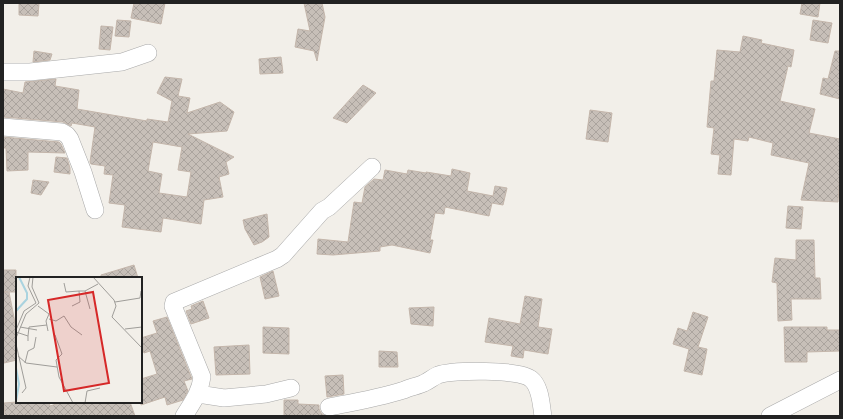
<svg xmlns="http://www.w3.org/2000/svg" width="843" height="419" viewBox="0 0 843 419" font-family="Mulish,sans-serif">
<style>
.building{fill:url(#building-cross-hatch);stroke:#c4b6ab;fill-rule:evenodd}
.lines{fill:none;stroke-linecap:round;stroke-linejoin:round}
.minor-casing{stroke:#a9a9a9;stroke-width:18}
.minor{stroke:#fff;stroke-width:17}
.inset-river{fill:none;stroke:#aad3df;stroke-width:2}
.inset-road{fill:none;stroke:#9f9d99;stroke-width:1}
.view{fill:#d62828;fill-opacity:0.15;stroke:#d62828;stroke-width:2}
.inset-edge{fill:none;stroke:#222;stroke-width:2}
</style>
<defs>
<pattern id="building-cross-hatch" width="8" height="8" patternUnits="userSpaceOnUse"><rect width="8" height="8" fill="#c7bfb8"/><path d="M0 0l8 8M0 8l8-8" fill="none" stroke="#aba49e"/></pattern>
</defs>
<rect width="100%" height="100%" fill="#f2efe9"/>
<path class="building" d="M19 3H39L38 16 19 15Z
M134 3H165L161 24 131 18Z
M304 3H322L325 17 317 61 314 51 295 47 298 29 310 31Z
M802 3H820L818 17 800 14Z
M117 20 131 21 129 37 115 36Z
M813 20 832 23 828 43 810 40Z
M101 26 113 27 110 50 99 49Z
M743 36 762 40 761 43 794 50 791 67 788 66 780 101 815 109 809 133 840 139V173L838 202 801 200 809 163 771 155 773 143 749 137 748 141 734 139 731 175 718 174 720 155 711 154 714 128 707 127 711 81H714L717 50 740 52Z
M34 51 52 54 50 60 33 62Z
M835 51H840V99L820 94 823 78 828 79Z
M281 57 283 73 260 74 259 59Z
M165 77 182 79 178 96 190 98 187 113 220 102 234 112 227 131 188 134 234 157 226 162 229 174 219 177 223 197 204 200 201 224 163 218 161 232 122 227 125 205 109 203 113 175 104 174 105 166 91 164 90 162 95 127 72 123 71 126 63 122 3 117V89L23 93 25 82 56 79 55 86 79 90 77 109 147 121V119L168 122 172 101 157 93ZM153 142 182 147 178 170 191 172 187 197 159 193 162 174 148 171Z
M363 85 376 93 347 123 333 118Z
M590 110 612 113 608 142 586 139Z
M3 137 59 142 61 144 65 153 28 152V170L7 171 6 148H3Z
M56 157 67 158 70 168V174L54 172Z
M452 169 470 173 467 191 493 196 495 186 507 188 503 205 492 203 489 216 445 207 444 214 435 213 430 240H433L430 253 392 245 380 247V251L333 255 317 254 318 239 348 242 354 202 362 203 365 187 374 179 383 180 385 170 407 174 408 170 426 173V172L451 176Z
M33 180 49 182 41 195 31 193Z
M788 206 803 207 801 229 786 228Z
M267 214 269 237 262 242 254 245 245 229 243 220Z
M796 240H814L815 278H820L821 299H791L792 320 778 321 777 283 772 282 775 258 796 260Z
M134 265 138 278H101V275Z
M3 270H16V292H9L17 333V360L4 363 3 357V292H8H3Z
M273 271 279 296 265 299 260 277Z
M525 296 542 299 538 327 552 329 548 354 524 350 523 358 511 356 513 346 485 342 489 318 520 324Z
M203 301 209 318 191 324 186 311 192 309 191 306Z
M434 307 433 326 411 324 409 308Z
M693 312 708 317 698 347 707 349 702 375 684 371 689 349 673 344 678 328 687 331Z
M167 317 192 379 184 381 188 391 183 400 167 405 165 397 141 405V379L157 374 150 351 144 353 141 344V338L157 333 153 321Z
M263 327 289 328V354L263 353Z
M784 327H827V330H840V351L807 352V362H785Z
M249 345 250 374 216 375 214 347Z
M379 351 397 352 398 367H379Z
M343 375 344 394 327 397 325 376Z
M284 400H298V404L319 405V409L321 413 325 416H284Z
M17 402H49L50 406 62 402H130L135 416H5L4 403Z"/>
<g class="lines">
<defs>
<path id="minor" d="M3 72H30L122 62 148 53
M3 127 62 132 67 135 70 139 83 172 95 210
M198 394 224 398 266 394 291 388
M329 407C355 402 379 398 404 390 411 387 418 386 424 383 429 381 433 377 438 375 452 370 520 369 531 379 541 387 541 405 543 416
M184 416C192 403 200 393 202 377L173 306 174 302 277 259 283 255 322 211 329 207 372 167
M770 416 840 380"/>
</defs>
<use href="#minor" class="minor-casing"/>
<use href="#minor" class="minor"/>
</g>
<g transform="translate(16 277)">
<rect width="126" height="126" fill="#f2efe9"/>
<path class="inset-river" d="M0 34 11 22V16L3 0M0 91 3 107 0 124"/>
<path class="inset-road" d="M77 0 98 23 100 29 96 40 126 71M48 6 50 15 63 14M99 25 124 21 125 14M22 29 33 37 30 44 32 54M56 29 64 25 63 14H69M74 32 69 14 82 7M33 42 40 44 48 39 55 50 66 58M4 50 21 53M109 52 126 50M0 53 8 34 20 26 12 9 14 0M0 55 12 59V64M39 58 46 77 40 83 43 100 57 126M12 59 13 50 31 48M0 61 10 37 23 26 16 10 17 0M0 67 10 111 6 116M2 79 10 86 41 90M9 86 12 74 18 71 20 60M69 126 71 114 84 111"/>
<path class="view" d="M77 15 93 106 48 114 32 23Z"/>
<rect width="126" height="126" class="inset-edge"/>
</g>
<rect width="843" height="419" fill="none" stroke="#222222" stroke-width="8"/>
</svg>
